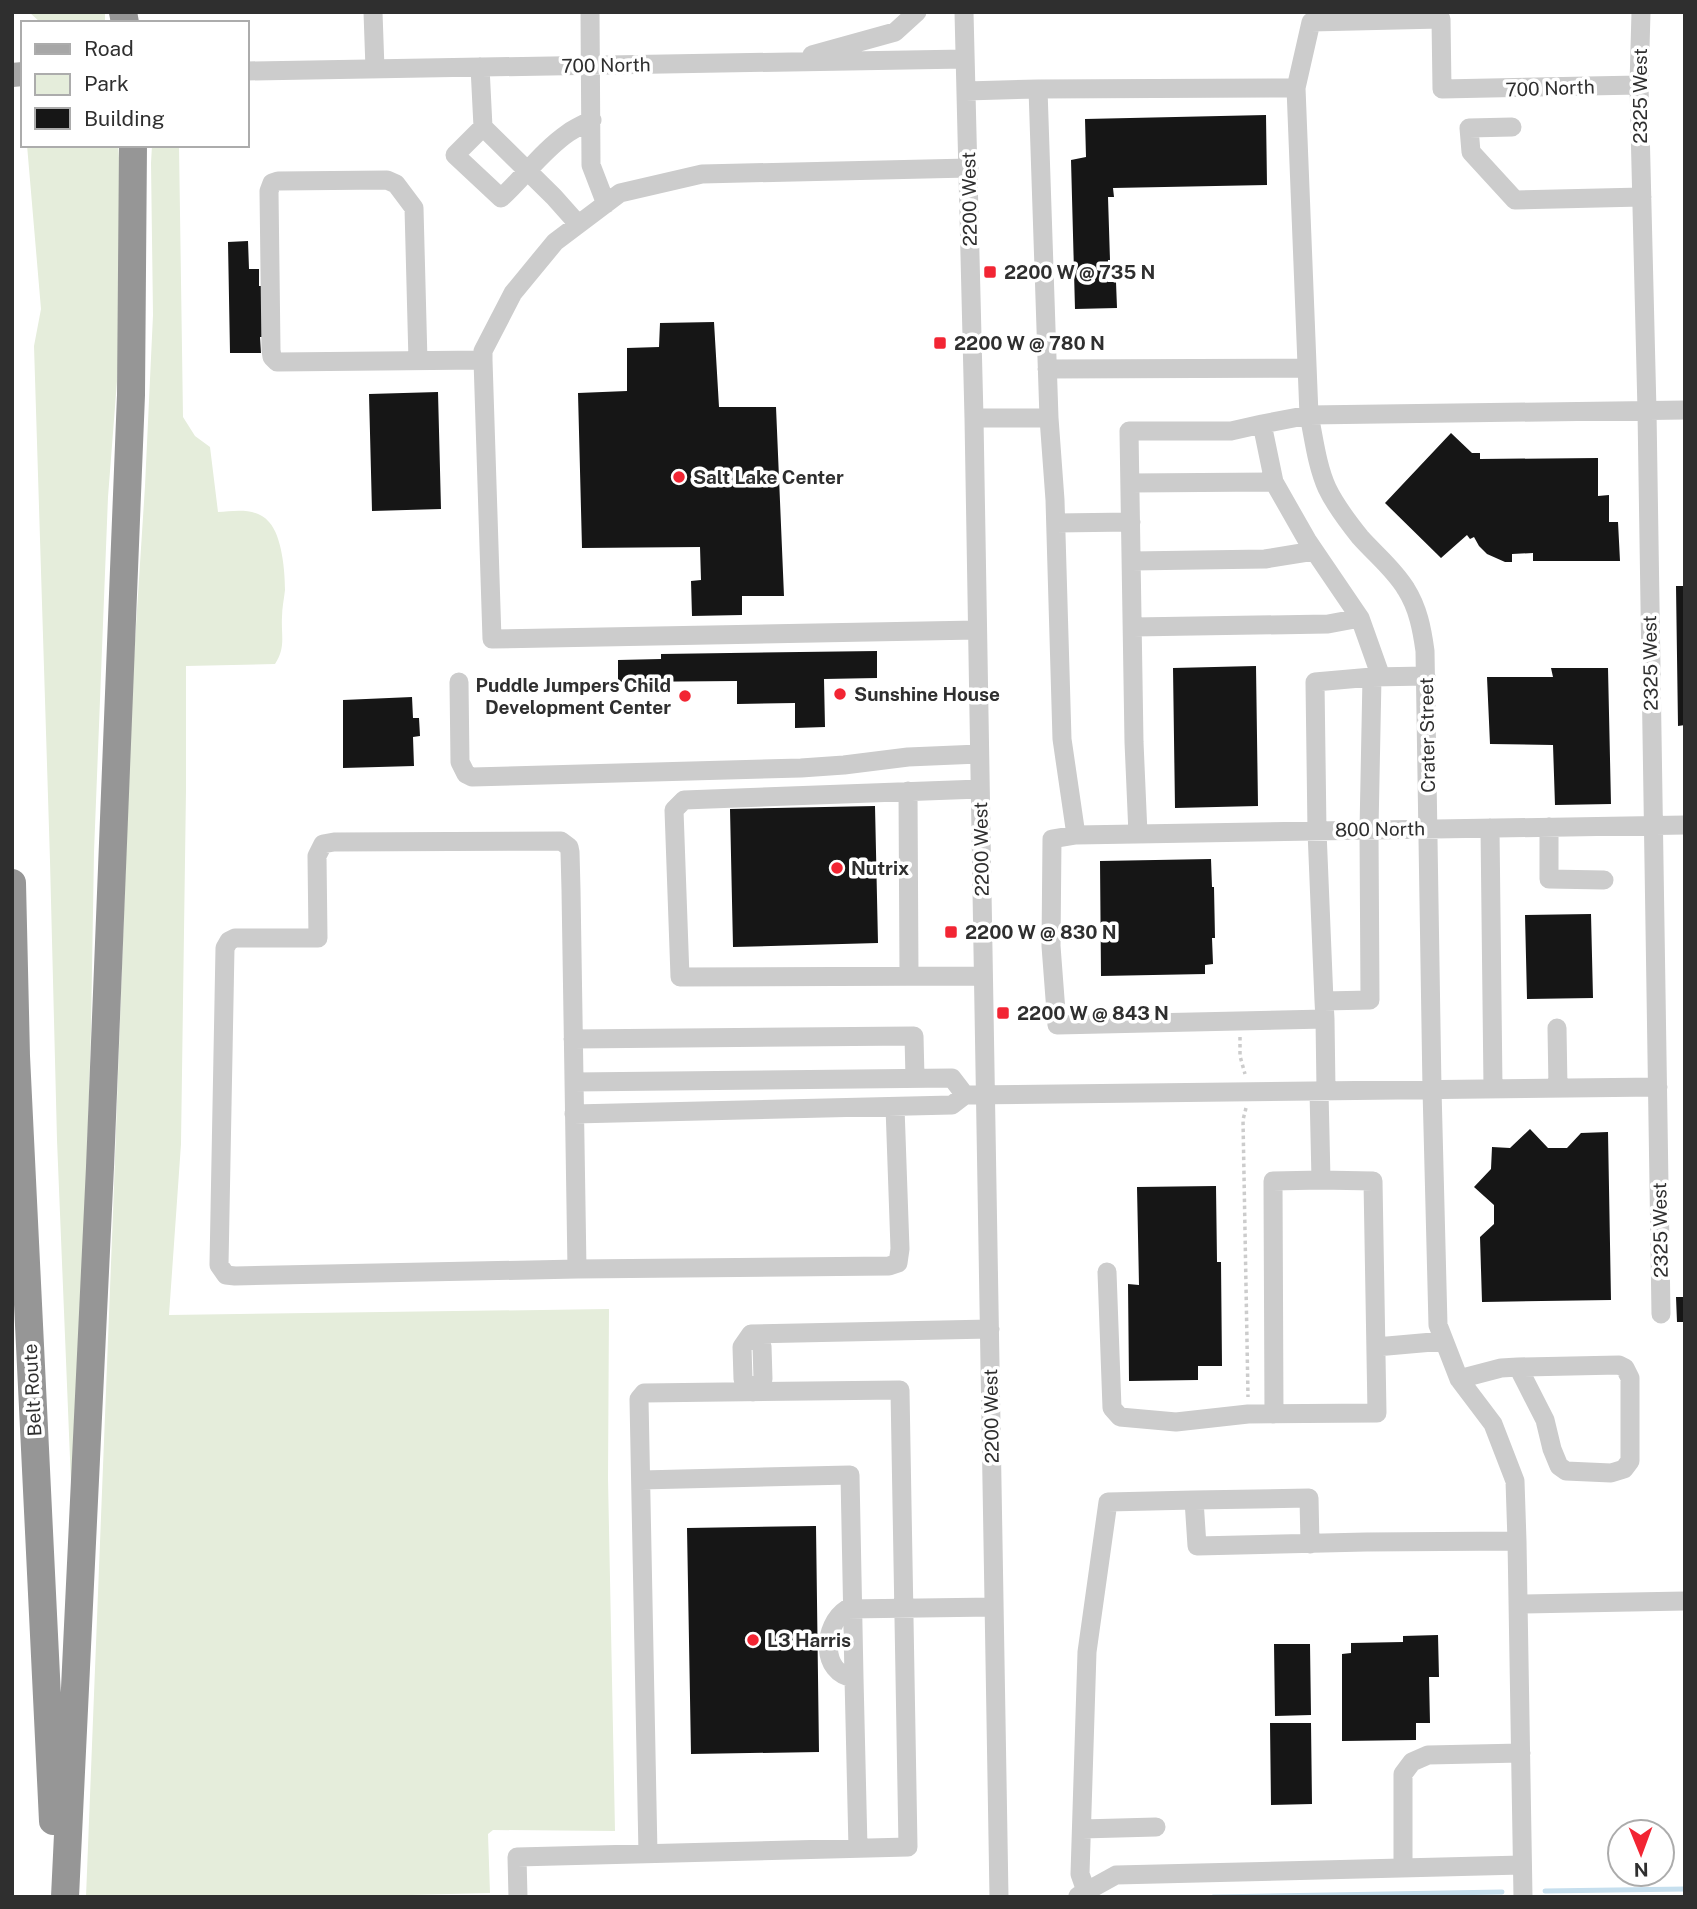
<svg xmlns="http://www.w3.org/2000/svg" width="1697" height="1909" viewBox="0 0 1697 1909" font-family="'Public Sans',sans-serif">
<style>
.green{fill:#e5eddb}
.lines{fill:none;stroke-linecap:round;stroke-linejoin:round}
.stream{stroke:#c6dfee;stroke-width:5}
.building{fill:#161616}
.path{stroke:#ccc;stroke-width:3.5;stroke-dasharray:3.5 3.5;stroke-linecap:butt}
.minor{stroke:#ccc;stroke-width:19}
.major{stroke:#a7a7a7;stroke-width:24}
.highway{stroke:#969696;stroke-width:28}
.poi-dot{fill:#f22533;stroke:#fff;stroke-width:2.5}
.labels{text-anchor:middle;stroke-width:7;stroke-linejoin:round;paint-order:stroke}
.street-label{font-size:19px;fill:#2f2f2f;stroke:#fff}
.poi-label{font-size:19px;font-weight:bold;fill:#2f2f2f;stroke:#fff;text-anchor:start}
</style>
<rect width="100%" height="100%" fill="#fff"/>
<path class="green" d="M29 12H105V22L41 23Z
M27 145H118L121 184 118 368 108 497 94 852 91 1030 77 1483H71L57 1140 50 861 34 346 41 309Z
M152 145H179L183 417 195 436 210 447 218 512C235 511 256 507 269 522 282 536 285 571 285 590 284 599 282 608 282 617 281 636 286 647 275 664L186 666V790L181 1144 169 1315 609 1309 608 1478 615 1831 493 1830 488 1834 490 1893 332 1897H86L113 1213 132 688 145 486 153 315 151 163Z"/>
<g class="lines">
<path class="stream" d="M1545 1891 1685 1889
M1213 1897 1502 1892"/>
</g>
<path class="building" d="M1266 115 1267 185 1113 188 1114 197H1108L1110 260H1108V282H1116L1117 308 1075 309 1071 160 1086 157 1085 119Z
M248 241 249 269H259V286H269L270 337H260L261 353H230L228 242Z
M714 322 719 407H776L784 596H742V615L692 616 691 581 701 580 700 547 582 548 578 393 627 391V348L659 347 660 323Z
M438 392 441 509 372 511 369 394Z
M1451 433 1472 453H1480V459L1598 458V496L1609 495V522H1618L1620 561H1533V553L1512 554V562H1505L1487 554 1479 546 1474 537 1470 539 1467 535 1441 558 1385 503Z
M1676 586H1685V725L1678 726Z
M877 651V678L824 679 825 727 795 728V703L737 704V681L618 682V660L661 659V654Z
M1256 666 1258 806 1175 808 1173 668Z
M1551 668H1608L1611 804 1555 805 1553 745 1490 744 1487 677H1553Z
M412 697 413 718H419L420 736 413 737 414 766 343 768V700Z
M875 806 878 943 733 947 730 809Z
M1211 859 1212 887H1214L1215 938H1212L1213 964 1205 965V974L1101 976 1100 861Z
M1591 914 1593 998 1527 999 1525 915Z
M1530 1129 1548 1148H1567L1581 1133 1608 1132 1611 1300 1482 1302 1480 1237 1494 1224V1205L1474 1187 1491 1169 1492 1147 1510 1148Z
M1216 1186 1217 1262H1221L1222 1366H1198V1380L1129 1381 1128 1284 1139 1285 1137 1187Z
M1676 1297H1685V1322H1677Z
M816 1526 819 1752 691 1754 687 1528Z
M1438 1635 1439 1677H1429L1430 1723H1416V1740L1342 1741V1654L1351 1653V1643L1403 1642V1636Z
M1274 1644H1310L1311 1715 1275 1716Z
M1270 1723H1311L1312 1804 1271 1805Z"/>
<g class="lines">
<path class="path" d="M1240 1037V1056L1245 1074
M1246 1108 1243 1120 1248 1397"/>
<path class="minor" d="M373 12 375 69
M590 12 591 165 606 204
M964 12 974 418 999 1897
M1641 12 1639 85 1647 411 1661 1314
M812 55 895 32 917 12
M480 67 483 127 455 155 501 198C524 177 542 151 568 133 575 128 584 124 592 120
M247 71 965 59
M1296 88 1311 22 1441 19 1442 89 1639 85
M1038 89 1296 88 1309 415C1314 439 1317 466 1327 488 1335 505 1348 522 1360 537 1375 554 1394 569 1406 589 1418 608 1422 629 1425 651L1432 1089 1438 1325 1459 1379 1493 1424 1515 1481 1517 1541 1523 1897
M966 91 1038 89 1049 418H974
M483 127 554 197 578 224
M1512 127 1469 128 1471 152 1515 200 1642 197
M969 168 702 174 620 193 555 242 513 293 483 351V360L492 639 977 630
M418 361 414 208 396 184 387 180 278 181 272 183 269 191 271 350 272 357 277 362 483 360
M1047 369 1307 368
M1049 418 1055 500 1062 739 1076 835 1052 839 1051 946 1057 1025 1325 1019 1326 1090
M1130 483 1274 482
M1056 523 1131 522
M1132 561 1265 559 1314 551
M1133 627 1328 624 1360 618
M1381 677 1360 618 1307 540 1274 482 1262 424 1309 415 1685 410
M459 682 460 762 466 774 472 777 801 768 844 765 908 757 979 754
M980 789 684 800 674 810 680 977 983 976
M908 791 909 976
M1549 827V879L1604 880
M1490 828 1493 1088
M1138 834 1134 742 1129 431H1231L1262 424
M1076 835 1685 825
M1324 1001 1317 831 1315 682 1372 677
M1325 1019 1324 1001 1370 1000 1369 830 1372 677 1426 676
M1557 1028 1558 1088
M573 1039 914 1036 915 1078
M574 1082 952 1078 965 1095
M574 1114 952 1105 965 1095 1658 1087
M577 1269 571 890 570 852 569 847 561 841 334 842 323 844 317 856 318 938H235L229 941 225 948 219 1265 226 1275 235 1276 577 1269 889 1266 898 1263 900 1249 895 1107
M1107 1272 1112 1408 1120 1417 1176 1422 1248 1414 1377 1413 1373 1181 1321 1180 1319 1091
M751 1334 990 1329
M751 1334 762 1346 763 1379 753 1392
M751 1334 742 1347 743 1379 753 1392
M1376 1347 1444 1341
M1459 1379 1501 1368 1518 1367 1619 1365 1625 1368 1630 1378V1461L1624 1469 1611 1473 1566 1471 1559 1466 1552 1449 1545 1420 1518 1367
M1274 1414 1273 1181 1321 1180
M641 1480 850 1475 854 1678
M1194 1500 1309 1498 1310 1544
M1519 1604 1685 1601
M1082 1829 1156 1827
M858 1848 854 1678C820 1674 822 1625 847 1609L994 1607
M1403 1868V1774L1412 1762 1428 1755 1521 1753
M1086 1891 1080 1874 1087 1652 1108 1502 1194 1500 1197 1546 1366 1542 1517 1541
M1078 1896 1116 1875 1522 1865
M518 1897 517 1857C648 1854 778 1850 908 1847L900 1390 644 1393 639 1399 648 1854"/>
<path class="major" d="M12 75 23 74"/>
<path class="highway" d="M123 12 125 23
M12 883 16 1056 53 1821
M65 1897 100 1167 131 395 133 145"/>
</g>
<g class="poi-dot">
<rect x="983" y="265" width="14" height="14" rx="3.5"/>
<rect x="933" y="336" width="14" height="14" rx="3.5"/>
<circle cx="679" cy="477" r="7"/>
<circle cx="840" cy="694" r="7"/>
<circle cx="685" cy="696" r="7"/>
<circle cx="837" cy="868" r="7"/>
<rect x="944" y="925" width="14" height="14" rx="3.5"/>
<rect x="996" y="1006" width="14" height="14" rx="3.5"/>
<circle cx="753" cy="1640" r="7"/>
</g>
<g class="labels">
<g class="street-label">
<text transform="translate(606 65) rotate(-1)" y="7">700 North</text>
<text transform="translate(1550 88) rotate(-2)" y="7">700 North</text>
<text transform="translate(1640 96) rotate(-90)" y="7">2325 West</text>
<text transform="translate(969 199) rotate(-91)" y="7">2200 West</text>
<text transform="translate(1650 663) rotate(-91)" y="7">2325 West</text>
<text transform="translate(1427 735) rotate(-91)" y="7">Crater Street</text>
<text transform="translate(1380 829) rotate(-1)" y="7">800 North</text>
<text transform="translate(981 849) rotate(-91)" y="7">2200 West</text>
<text transform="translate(1660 1230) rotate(-91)" y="7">2325 West</text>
<text transform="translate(32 1390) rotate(-93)" y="7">Belt Route</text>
<text transform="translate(991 1416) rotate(-91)" y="7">2200 West</text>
</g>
<g class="poi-label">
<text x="1004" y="279">2200 W @ 735 N</text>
<text x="954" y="350">2200 W @ 780 N</text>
<text x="693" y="484">Salt Lake Center</text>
<text x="671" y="692" text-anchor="end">Puddle Jumpers Child<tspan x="671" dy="22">Development Center</tspan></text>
<text x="854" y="701">Sunshine House</text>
<text x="851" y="875">Nutrix</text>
<text x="965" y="939">2200 W @ 830 N</text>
<text x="1017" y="1020">2200 W @ 843 N</text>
<text x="767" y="1647">L3 Harris</text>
</g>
</g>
<rect width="1697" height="1909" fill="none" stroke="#2f2f2f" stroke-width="28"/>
<rect x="21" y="21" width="228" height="126" fill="#ffffff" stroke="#acacac" stroke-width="2"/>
<rect x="35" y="44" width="35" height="10" fill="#a7a7a7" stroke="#acacac" stroke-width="2"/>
<text x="84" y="56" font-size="21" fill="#2f2f2f">Road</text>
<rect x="35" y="74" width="35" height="21" fill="#e5eddb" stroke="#acacac" stroke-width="2"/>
<text x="84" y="91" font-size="21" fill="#2f2f2f">Park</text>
<rect x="35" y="108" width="35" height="21" fill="#161616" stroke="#acacac" stroke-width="2"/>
<text x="84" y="126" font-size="21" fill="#2f2f2f">Building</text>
<g transform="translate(1641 1853) rotate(179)"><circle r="33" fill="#ffffff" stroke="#acacac" stroke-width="2"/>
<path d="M0-5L12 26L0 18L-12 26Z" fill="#f22533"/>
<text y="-10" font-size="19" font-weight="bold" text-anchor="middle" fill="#2f2f2f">N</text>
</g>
</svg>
